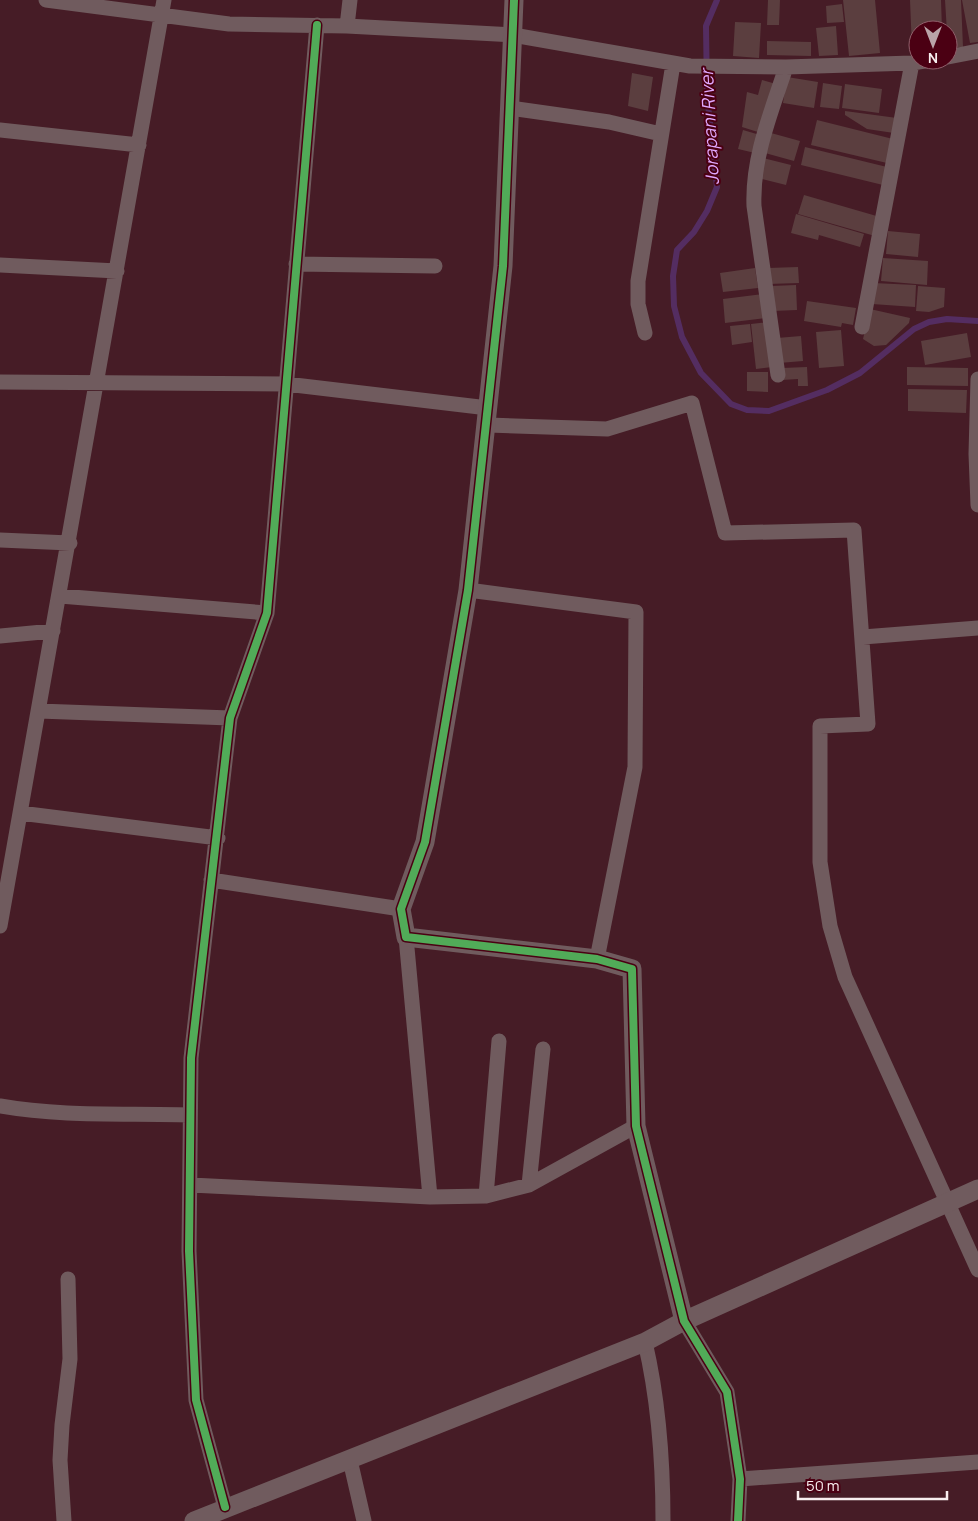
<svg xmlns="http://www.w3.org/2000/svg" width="978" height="1521" viewBox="0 0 978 1521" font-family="Manrope,sans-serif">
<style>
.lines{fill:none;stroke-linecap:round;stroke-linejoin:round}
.stream{stroke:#542d61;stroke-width:6}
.building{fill:#5b3e3f}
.minor{stroke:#705b5e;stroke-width:15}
.tertiary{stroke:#705b5e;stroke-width:19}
.cycleway-casing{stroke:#4b0013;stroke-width:11}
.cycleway{stroke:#51ab58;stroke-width:8}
.labels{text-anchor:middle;stroke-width:4;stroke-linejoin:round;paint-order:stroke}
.water-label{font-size:18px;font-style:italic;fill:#e0a7fd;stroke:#4b0013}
</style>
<rect width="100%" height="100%" fill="#461c26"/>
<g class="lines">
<path class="stream" d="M717 0 706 26 707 95 717 187 707 211 694 232 677 250 673 276 674 306 682 337 701 373 731 404 747 410 769 411 827 390 860 373 914 329 929 322 947 319 978 321"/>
</g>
<path class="building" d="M768 0H780L779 25H767Z
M843 0H875L880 53 849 56Z
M910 0H941L942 30H918V49H912Z
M945 0H961L963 47 948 48Z
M962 0H978V42L970 43Z
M842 4 844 22 827 23 826 6Z
M735 22 761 23 759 58 733 56Z
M836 26 838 55 819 56 816 28Z
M767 41 811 42V56L767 55Z
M632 73 653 77 648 111 628 106Z
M787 77 818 82 814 108 783 103Z
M762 80 776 84 761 133 742 127 747 92 758 95Z
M823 83 842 86 839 109 820 107Z
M845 84 882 89 879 113 842 108Z
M845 111 897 118 894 133 867 129 845 115Z
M817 120 893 139 887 163 811 145Z
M743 130 760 135 755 153 738 149Z
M771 133 800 141 794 161 765 153Z
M805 147 887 167 883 185 801 165Z
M763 158 791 165 786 185 758 178Z
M804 195 880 217 875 236 798 214Z
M796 214 864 234 860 247 819 235 818 240 791 233Z
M888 231 920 234 918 257 886 254Z
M883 258 928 261 927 285 881 281Z
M798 267 799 283 768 284V268Z
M755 268 758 288 723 292 720 273Z
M873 283 916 285 915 307 872 304Z
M796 285 797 310 772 311 771 286Z
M918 286 945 288 944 307 929 312 916 311Z
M763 294 765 318 725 323 723 299Z
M807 301 856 308 853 325 842 323 841 327 804 321Z
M870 309 910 318 909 323 886 345 874 346 863 339Z
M767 322 772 367 756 369 751 324Z
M750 324 752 342 732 345 730 326Z
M841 330 844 366 819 368 816 332Z
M967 333 971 357 925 365 921 341Z
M801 336 803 361 779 363 777 338Z
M807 367 808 386H798V379L782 380V368Z
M907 367 968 368V386L907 385Z
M747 372H768V392L747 391Z
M908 389 967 390 966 413 908 411Z"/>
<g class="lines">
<path class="minor" d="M46 0 229 24 347 26 513 35 690 66 786 67 912 63 931 60
M347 26 350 0
M948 57 978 51
M510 108 609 122 661 134
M0 130 139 145
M296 264 435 266
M0 265 117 271
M862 327 912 63
M645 333 638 304V281L673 64
M778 375 754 206C752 158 771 113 786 67
M978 379 976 454 978 505
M0 382 286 384 488 408
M488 425 607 429 692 403 725 533 854 530 868 724 820 726V862L830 926 845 977 978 1270
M0 540 70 543
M468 590 636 612 635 767 597 959
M60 596 267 613
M0 636 53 631
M863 637 978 628
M39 711 230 718
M20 813 218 838
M211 880 401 909
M0 926 164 0
M406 937 430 1197
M0 1106C62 1117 126 1113 189 1115
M191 1185 430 1197 486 1196 529 1185 636 1126
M529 1185 543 1049
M486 1196 499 1041
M684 1321 727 1392 740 1479 738 1521
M645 1342C659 1402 663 1460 663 1521
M350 1460 364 1521
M740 1479 978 1462
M225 1507 196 1400 189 1251 191 1058 230 718 267 613 317 25
M64 1521 60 1460 62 1425 70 1359 68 1279"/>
<path class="tertiary" d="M514 0 503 266 468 590 425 842 401 909 406 937 597 959 632 969 636 1126 684 1321
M194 1521 645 1342 684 1321 978 1189"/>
<defs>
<path id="cycleway" d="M514 0 503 266 468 590 425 842 401 909 406 937 597 959 632 969 636 1126 684 1321 727 1392 740 1479 738 1521
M225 1507 196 1400 189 1251 191 1058 230 718 267 613 317 25"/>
</defs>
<use href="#cycleway" class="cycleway-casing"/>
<use href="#cycleway" class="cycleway"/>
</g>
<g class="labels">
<g class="water-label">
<text transform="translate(710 127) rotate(-93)" y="6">Jorapani River</text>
</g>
</g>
<g transform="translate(933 45) rotate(180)"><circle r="24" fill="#4b0013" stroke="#905f6b"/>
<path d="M0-4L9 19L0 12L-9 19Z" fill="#baa4a9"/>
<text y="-8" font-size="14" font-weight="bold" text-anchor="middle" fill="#f8eeef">N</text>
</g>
<path d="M798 1491v8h149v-8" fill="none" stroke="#f8eeef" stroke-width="2.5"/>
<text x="806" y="1491" font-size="15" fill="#f8eeef" stroke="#4b0013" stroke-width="4" paint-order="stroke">50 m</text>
</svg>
